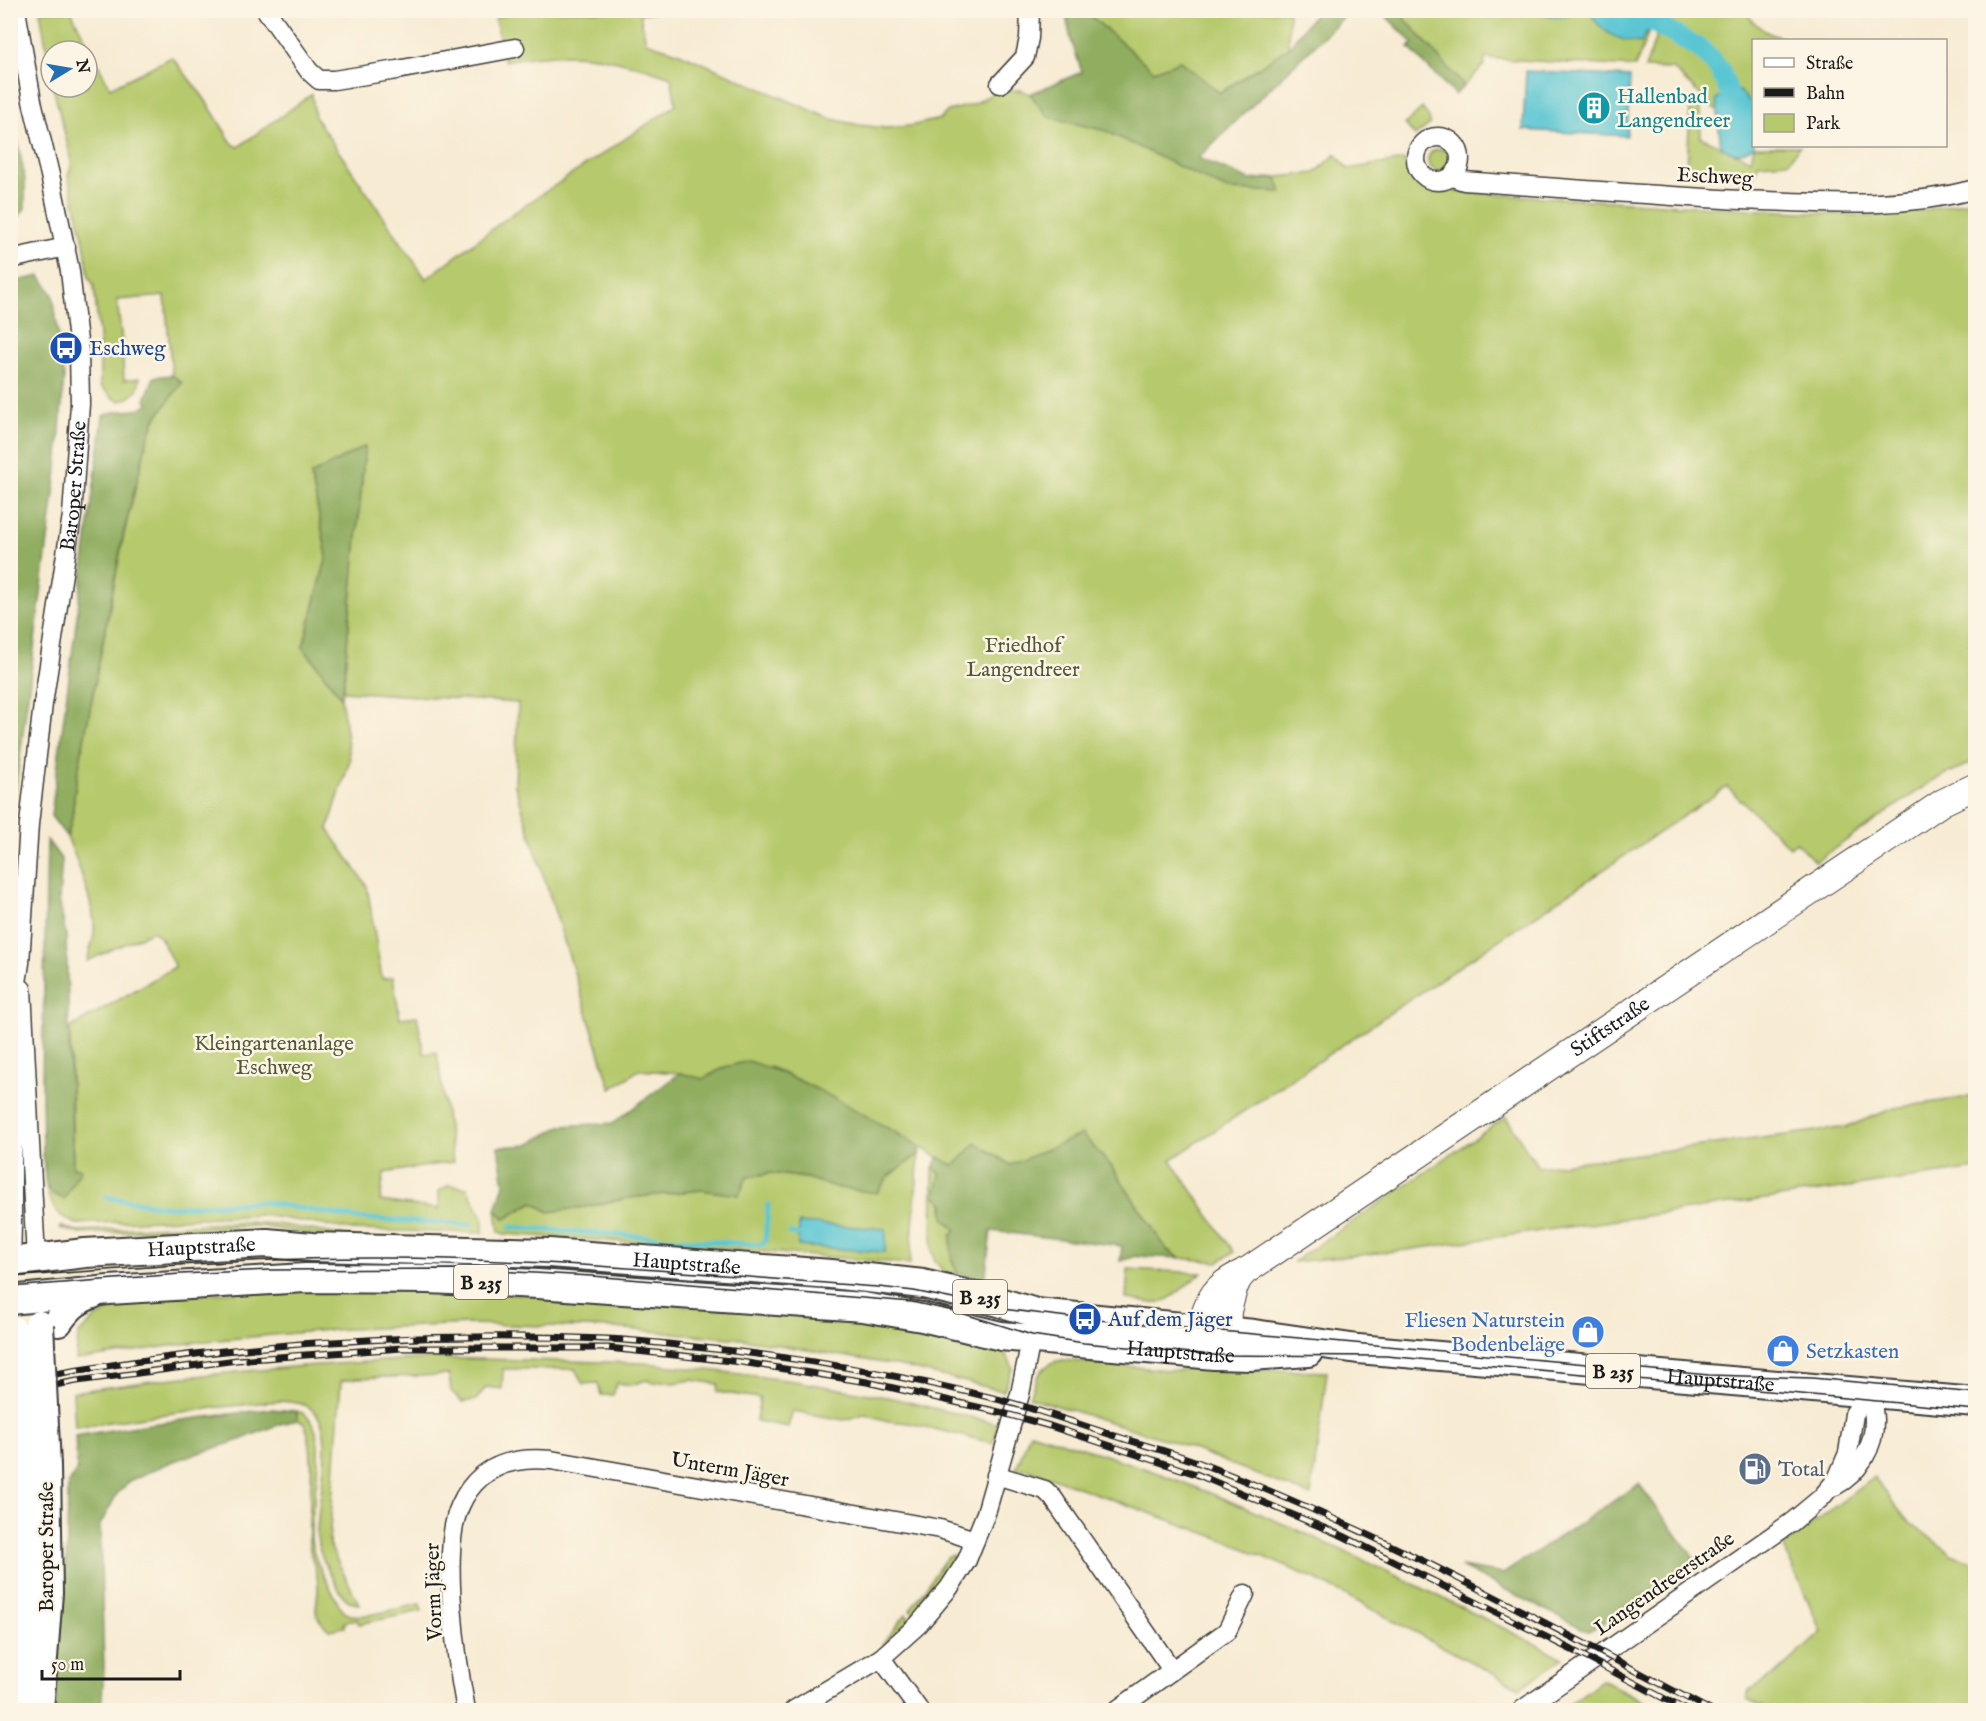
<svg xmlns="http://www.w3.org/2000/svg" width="1986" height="1721" viewBox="0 0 1986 1721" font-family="'IM FELL English',serif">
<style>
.green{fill:#b6c96c;stroke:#697244;stroke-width:1.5}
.forest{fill:#90ad60;stroke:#56643e;stroke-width:1.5}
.water{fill:#5ac6d3;stroke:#3b7178;stroke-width:1.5}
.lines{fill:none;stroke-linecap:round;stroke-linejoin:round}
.stream{stroke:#5ac6d3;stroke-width:5}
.canal{stroke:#5ac6d3;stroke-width:20}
.street-casing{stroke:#3d3b37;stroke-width:21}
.secondary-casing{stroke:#3d3b37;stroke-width:28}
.primary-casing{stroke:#3d3b37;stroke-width:32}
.highway-casing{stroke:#3d3b37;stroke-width:34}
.street{stroke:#fff;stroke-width:18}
.secondary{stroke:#fff;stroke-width:26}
.primary{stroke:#fff;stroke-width:28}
.highway{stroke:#fff;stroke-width:32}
.tram{stroke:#1c1c1c;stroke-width:1.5}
.rail-casing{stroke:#1c1c1c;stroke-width:7}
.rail{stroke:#fcf5e5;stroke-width:4.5;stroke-dasharray:14;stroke-linecap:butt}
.primary-bridge-casing{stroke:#3d3b37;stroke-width:32;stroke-linecap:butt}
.primary-bridge{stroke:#fff;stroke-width:28}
.labels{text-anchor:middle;stroke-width:5;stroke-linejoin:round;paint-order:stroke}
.shield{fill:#fcf5e5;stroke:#5f5d58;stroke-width:1.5}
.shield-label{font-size:20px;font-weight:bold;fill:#1c1c1c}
.culture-label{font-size:21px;fill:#0d838f;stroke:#fcf5e5;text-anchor:start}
.street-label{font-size:21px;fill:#1c1c1c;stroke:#fcf5e5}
.transit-label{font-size:21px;fill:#164399;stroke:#fcf5e5;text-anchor:start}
.park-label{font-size:21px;fill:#525938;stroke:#fcf5e5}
.shop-label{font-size:21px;fill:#366cbe;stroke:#fcf5e5;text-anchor:end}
.service-label{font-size:21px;fill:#4e5e75;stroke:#fcf5e5;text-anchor:start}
</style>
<rect width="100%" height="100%" fill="#fcf5e5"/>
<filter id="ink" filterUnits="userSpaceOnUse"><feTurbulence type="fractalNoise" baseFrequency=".0167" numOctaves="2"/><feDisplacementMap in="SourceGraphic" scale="12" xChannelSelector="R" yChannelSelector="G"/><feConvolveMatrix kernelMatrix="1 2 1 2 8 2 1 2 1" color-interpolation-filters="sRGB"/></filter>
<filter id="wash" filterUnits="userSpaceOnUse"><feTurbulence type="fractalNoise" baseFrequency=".008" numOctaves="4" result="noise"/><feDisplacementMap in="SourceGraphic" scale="24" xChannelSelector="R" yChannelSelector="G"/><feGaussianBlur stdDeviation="1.35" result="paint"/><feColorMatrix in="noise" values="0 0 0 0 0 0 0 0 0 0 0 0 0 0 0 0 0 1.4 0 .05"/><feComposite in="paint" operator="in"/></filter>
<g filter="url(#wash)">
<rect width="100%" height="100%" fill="#f7ebd3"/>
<path class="green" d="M40 11H71L110 88 172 57 204 98 232 143 238 147 312 94 315 117 426 279 512 214 676 105 671 77C609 55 570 49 504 61L495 18 506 15V11H661L640 14 646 42 677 52 831 119 859 125 885 128 910 126 940 119 948 111 974 104 997 91 1021 90 1030 94 1082 72 1106 131 1250 180 1315 173 1336 154 1348 169 1404 160 1408 169 1420 184 1439 186 1452 183 1457 187 1456 192 1868 216 1919 211 1975 200 1974 213 1976 215 1975 761 1934 780 1815 862 1796 842 1790 847 1727 787 1171 1160 1234 1252 1218 1262 1180 1258 1167 1250 1112 1167 1082 1135 1011 1165 954 1166 806 1084 770 1067H725L703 1079 680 1073 639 1070 611 1089 515 786 518 703 343 691 365 447 311 475 327 556 303 647 341 697 350 760 328 829 367 886 382 979 393 977 400 1018 417 1016 424 1054 437 1052 453 1162 384 1173 380 1201 439 1209V1191L449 1185 467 1188 483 1219V1233L353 1230 263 1215 77 1224C58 1218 49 1205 46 1186L53 1194 80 1169 73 1167 70 1028 175 967 160 937 153 931 87 961C89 952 93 942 94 933 97 913 76 857 67 837L72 818 75 787 124 534 148 437 155 419 182 383 172 375 165 296 117 300 122 342 124 380 140 378C138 392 134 397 120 401L113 398 100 386V346L94 286 89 277 84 242 68 175 71 167V158L53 87H87V51H51V74Z
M1092 11H1289L1288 48 1220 93 1180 61 1154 71 1092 17Z
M1398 11H1657L1635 67 1485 58 1484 65 1464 86Z
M1665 11H1745C1757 29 1771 37 1793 40H1754L1753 117 1715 109 1673 69 1645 68Z
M1700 107 1701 137 1751 160 1754 146H1800L1788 162 1758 164 1750 183H1739L1738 171 1687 168 1690 108Z
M1422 108 1429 117 1430 124 1415 136 1405 124Z
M1428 160a11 11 0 1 1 22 0a11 11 0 1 1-22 0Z
M1975 1096V1169L1407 1250 1293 1262 1506 1117 1538 1167 1847 1127 1894 1108Z
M919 1154 910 1264 718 1248 504 1234 499 1232 496 1210 505 1219 533 1202 549 1212 585 1207 629 1198 702 1190 739 1195 747 1177 770 1173 806 1178 839 1188 888 1177Z
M933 1168 940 1173 944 1218 955 1229V1232L951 1236 952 1260 958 1274 943 1271 935 1261 932 1250Z
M247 1222 277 1224 352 1237V1241L258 1226 80 1234 60 1228 61 1225 67 1229 79 1231Z
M1128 1269 1202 1273C1188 1282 1173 1301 1156 1303 1147 1303 1135 1300 1126 1299Z
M292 1288 445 1289 859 1317 1004 1350 1013 1368 1003 1391 901 1366 743 1339 614 1328 469 1324 328 1330 196 1342 76 1360 78 1335 95 1318 106 1313 105 1308 157 1297Z
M434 1358 645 1363 724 1372 794 1381 892 1398 999 1424 993 1443 909 1423 888 1421 865 1414 844 1420 793 1411 788 1427 756 1421 760 1398 717 1392 718 1384 692 1380 674 1383 661 1381 653 1383 646 1380 632 1385 617 1383 613 1395H601L598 1383 583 1384 575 1369H503L502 1389 486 1387 476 1400 462 1402 451 1391 449 1375 357 1378 341 1381 329 1544 359 1604C345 1603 340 1592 334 1581 326 1566 317 1551 317 1534 316 1505 336 1436 316 1414 312 1408 304 1404 297 1403 279 1399 260 1403 242 1405 186 1410 131 1419 75 1427L73 1392 174 1378 303 1366Z
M1063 1360 1178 1371 1188 1367 1327 1372 1311 1496 1180 1444 1029 1397C1036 1379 1041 1362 1063 1360Z
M296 1411C337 1417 308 1512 311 1539 313 1558 325 1578 334 1595 338 1603 342 1614 351 1615 368 1618 402 1607 420 1604L422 1611 359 1624 357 1620 344 1622 345 1627 329 1630C308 1612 319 1608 318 1584 318 1571 310 1558 309 1544 307 1505 318 1462 305 1424L298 1420Z
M1030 1432C1081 1447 1132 1463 1182 1482 1313 1533 1438 1595 1563 1658L1520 1688 1319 1581 1227 1541 1028 1469H1016Z
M1874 1477 1905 1518 1951 1554 1975 1562V1710H1769L1747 1699 1749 1690 1775 1675 1822 1632 1783 1546Z
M953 1555C955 1572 925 1601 914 1614L910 1610 946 1558Z
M906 1614 910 1618 884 1646 882 1644Z
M1602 1680 1661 1710H1562Z"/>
<path class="forest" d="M1065 11H1092V17L1154 71 1180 61 1220 93 1288 48 1317 11H1350L1198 158 1250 180 1277 178 1282 192 1227 190 1106 131 1048 117 1030 94 1082 72 1071 40Z
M1381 11H1398L1464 86 1455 95 1409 48 1413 43Z
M10 103 25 179V208L11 228Z
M40 276 53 295 64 376 57 470 11 826V282Z
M172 375 182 383 155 419 148 437 124 531 75 787 72 818 67 837 51 816 103 416C123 406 131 416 149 404L145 400 154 377Z
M365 446 343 691 341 697 303 647 327 556 311 475Z
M47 840 62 860 59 899 66 936 73 1167 81 1169 64 1199 53 1194 46 1186 43 1158 42 1082Z
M748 1061C808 1079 863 1115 918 1145L920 1153 888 1177 877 1193 839 1188 806 1178 770 1173 747 1177 739 1195 701 1190 629 1198 585 1207 549 1212 533 1202 505 1219 496 1210 504 1184 498 1147 528 1145 561 1126 613 1123 680 1073 703 1079 725 1067Z
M1082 1134 1112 1167 1167 1250 1180 1258 1137 1256 1120 1261 1122 1246 991 1231 985 1281 958 1274 952 1260 951 1236 955 1232V1229L944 1218V1203L935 1196 940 1174 933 1167 939 1157 954 1166 976 1143 1011 1165Z
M270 1409 296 1411 298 1420 280 1424 240 1440 171 1462 131 1480 117 1494 100 1525 104 1669 101 1710H54L67 1546 68 1484 77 1471 75 1436 143 1425Z
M1639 1484 1697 1562 1589 1632 1461 1567 1503 1574Z"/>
<path class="water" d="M1535 11H1576C1564 20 1548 18 1535 11Z
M1590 11H1653L1652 22 1641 43C1619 41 1599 32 1590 11Z
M1526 71 1630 77 1627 136 1523 130Z
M1728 90 1739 91 1753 104 1754 146C1742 155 1735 154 1722 148 1717 132 1720 117 1716 100Z
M799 1223 886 1229 885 1252 798 1246Z"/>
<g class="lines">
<path class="stream" d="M105 1197 168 1207 263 1202 355 1218 470 1225
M510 1227 761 1245 765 1242 768 1205
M790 1233 806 1235"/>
<path class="canal" d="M1652 22 1702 50 1720 70 1728 90"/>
</g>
</g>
<g filter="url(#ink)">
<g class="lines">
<defs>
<g id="street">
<path d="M266 10 309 71 319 80H334L397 70 515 48"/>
<path d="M1975 10 1976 11"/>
<path d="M1000 84 1025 57 1029 38 1030 10"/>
<circle cx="1438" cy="159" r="22"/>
<path d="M1452 177 1464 181C1556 188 1648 195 1741 200 1821 203 1897 210 1976 189"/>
<path d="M10 259 66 247"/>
<path d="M22 989 36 1259"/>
<path id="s1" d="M11 1262 12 1223V1015L20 963 29 824 43 704 72 515 80 404 79 350 70 271 50 175 32 101 16 10"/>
<path d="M996 1475 1045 1490 1053 1498 1172 1670"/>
<path d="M1835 1486C1858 1474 1875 1447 1874 1420 1874 1411 1871 1401 1868 1393"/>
<path d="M881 1658 919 1710"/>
<path d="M466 1710C457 1663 440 1549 460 1506 477 1467 511 1456 551 1460L940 1529 975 1540"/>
<path d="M794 1710 881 1658 918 1625 949 1588 967 1560 986 1513 1020 1394 1033 1330"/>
<path d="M1117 1710 1227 1631 1245 1594"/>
<path d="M1522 1710 1792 1522 1821 1498 1837 1479 1848 1453 1854 1414 1868 1393"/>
</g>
<g id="secondary">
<path id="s2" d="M1210 1346 1200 1329C1208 1298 1215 1284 1246 1271L1943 802 1976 786"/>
<path d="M1218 1348 1227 1331 1228 1311 1234 1289 1238 1280 1245 1271"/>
</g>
<g id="primary">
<path id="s3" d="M10 1262 85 1253 267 1243 312 1247 549 1253 831 1274 923 1284 999 1302 1036 1313 1254 1334 1358 1349 1976 1402"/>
<path id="s4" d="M10 1300 109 1290 305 1278 428 1279 538 1284 863 1307 922 1317 1001 1336 1214 1355 1251 1356 1308 1352"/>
<path d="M58 1322C68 1308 77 1299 93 1294"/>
<path d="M23 1470 27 1595 24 1655"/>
<path d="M39 1710 48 1593 46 1466"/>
</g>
<path id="highway" d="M10 1705 24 1655"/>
</defs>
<use href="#street" class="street-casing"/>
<use href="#secondary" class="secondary-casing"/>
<use href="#primary" class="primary-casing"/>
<use href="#highway" class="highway-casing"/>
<use href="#street" class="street"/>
<use href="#secondary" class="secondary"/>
<use href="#primary" class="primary"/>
<use href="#highway" class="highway"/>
<path class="tram" d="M10 1277C136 1268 260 1257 386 1258 550 1259 715 1275 879 1287L914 1291 1002 1309 1076 1318 1709 1375 1812 1378 1976 1393
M10 1287 180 1274 269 1270 455 1269 592 1276 912 1302 958 1312 1032 1335 1084 1343 1214 1355 1386 1356 1976 1410"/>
<defs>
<path id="rail" d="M10 1382C207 1345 405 1331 605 1339 632 1340 659 1343 685 1346 792 1356 898 1374 1001 1400 1039 1410 1075 1423 1112 1435 1143 1445 1175 1453 1205 1465 1380 1532 1545 1623 1710 1710
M10 1393 77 1381 237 1360 402 1348H608L741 1362 867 1382 999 1412 1050 1426 1196 1474 1343 1536 1572 1650 1686 1710"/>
</defs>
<use href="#rail" class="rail-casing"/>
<use href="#rail" class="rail"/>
<defs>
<path id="primary-bridge" d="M39 1325 46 1466
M12 1330 23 1470"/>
</defs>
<use href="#primary-bridge" class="primary-bridge-casing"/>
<use href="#primary-bridge" class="primary-bridge"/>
</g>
</g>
<defs>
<symbol id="building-disc" viewBox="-11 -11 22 22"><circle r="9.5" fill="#0f9aa8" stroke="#fcf5e5"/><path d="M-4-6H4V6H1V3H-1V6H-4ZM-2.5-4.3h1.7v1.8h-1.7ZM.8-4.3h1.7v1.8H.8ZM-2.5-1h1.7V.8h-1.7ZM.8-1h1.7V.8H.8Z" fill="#fff"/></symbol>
<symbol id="bus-disc" viewBox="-11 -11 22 22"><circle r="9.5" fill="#1a4fb4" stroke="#fcf5e5"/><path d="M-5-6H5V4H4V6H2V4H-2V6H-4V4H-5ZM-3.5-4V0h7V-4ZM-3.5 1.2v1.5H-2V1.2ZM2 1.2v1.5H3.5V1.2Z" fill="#fff"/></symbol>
<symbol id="shop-disc" viewBox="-11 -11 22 22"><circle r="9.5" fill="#3f7fe0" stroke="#fcf5e5"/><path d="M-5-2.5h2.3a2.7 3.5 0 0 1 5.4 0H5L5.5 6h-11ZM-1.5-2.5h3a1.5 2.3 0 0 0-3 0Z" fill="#fff"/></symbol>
<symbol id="fuel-disc" viewBox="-11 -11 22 22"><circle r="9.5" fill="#5c6f8a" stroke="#fcf5e5"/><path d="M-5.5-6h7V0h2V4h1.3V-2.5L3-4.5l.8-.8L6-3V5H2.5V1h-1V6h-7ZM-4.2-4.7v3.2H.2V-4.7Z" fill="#fff"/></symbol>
</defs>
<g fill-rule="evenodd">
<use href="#building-disc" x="1575" y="89" width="38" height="38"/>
<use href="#bus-disc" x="47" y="329" width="38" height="38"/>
<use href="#bus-disc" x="1066" y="1300" width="38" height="38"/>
<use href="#shop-disc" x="1569" y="1313" width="38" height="38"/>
<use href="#shop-disc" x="1764" y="1332" width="38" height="38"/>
<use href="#fuel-disc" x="1736" y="1450" width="38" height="38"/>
</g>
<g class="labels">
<g class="shield">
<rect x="454" y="1265" width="54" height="34" rx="4.5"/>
<rect x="953" y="1280" width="54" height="34" rx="4.5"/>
<rect x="1586" y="1354" width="54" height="34" rx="4.5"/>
</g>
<g class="shield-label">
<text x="481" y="1289">B 235</text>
<text x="980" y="1304">B 235</text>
<text x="1613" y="1378">B 235</text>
</g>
<g class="culture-label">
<text x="1617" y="103">Hallenbad<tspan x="1617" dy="24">Langendreer</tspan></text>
</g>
<g class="street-label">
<text transform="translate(1715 176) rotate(3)" y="7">Eschweg</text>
<text dy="7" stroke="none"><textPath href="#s1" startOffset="780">Baroper Straße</textPath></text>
<text dy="7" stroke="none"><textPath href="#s2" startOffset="536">Stiftstraße</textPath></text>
<text dy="7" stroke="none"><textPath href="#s3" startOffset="192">Hauptstraße</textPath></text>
<text dy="7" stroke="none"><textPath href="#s3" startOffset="678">Hauptstraße</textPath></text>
<text dy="7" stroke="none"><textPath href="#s4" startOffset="1176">Hauptstraße</textPath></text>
<text dy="7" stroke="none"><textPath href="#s3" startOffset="1720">Hauptstraße</textPath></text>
<text transform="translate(730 1469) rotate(10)" y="7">Unterm Jäger</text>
<text transform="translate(46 1547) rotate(-90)" y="7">Baroper Straße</text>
<text transform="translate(1664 1583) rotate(-35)" y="7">Langendreerstraße</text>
<text transform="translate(433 1592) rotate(-92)" y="7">Vorm Jäger</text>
</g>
<g class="transit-label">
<text x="89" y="355">Eschweg</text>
<text x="1108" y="1326">Auf dem Jäger</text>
</g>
<g class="park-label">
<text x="1023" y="652">Friedhof<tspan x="1023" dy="24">Langendreer</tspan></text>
<text x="274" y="1050">Kleingartenanlage<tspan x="274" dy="24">Eschweg</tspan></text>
</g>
<g class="shop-label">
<text x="1565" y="1327">Fliesen Naturstein<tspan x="1565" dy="24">Bodenbeläge</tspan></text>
<text x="1806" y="1358" text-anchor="start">Setzkasten</text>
</g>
<g class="service-label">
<text x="1778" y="1476">Total</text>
</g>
</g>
<rect width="1986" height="1721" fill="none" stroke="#fcf5e5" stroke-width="36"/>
<rect x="1752" y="39" width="195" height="108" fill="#fcf5e5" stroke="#a29e95" stroke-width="1.5"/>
<rect x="1764" y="58" width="30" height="9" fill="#ffffff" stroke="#a29e95" stroke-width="1.5"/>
<text x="1806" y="69" font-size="18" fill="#1c1c1c">Straße</text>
<rect x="1764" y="88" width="30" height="9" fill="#1c1c1c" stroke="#a29e95" stroke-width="1.5"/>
<text x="1806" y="99" font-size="18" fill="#1c1c1c">Bahn</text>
<rect x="1764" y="114" width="30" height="18" fill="#b6c96c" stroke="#a29e95" stroke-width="1.5"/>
<text x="1806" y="129" font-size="18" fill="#1c1c1c">Park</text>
<g transform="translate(69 69) rotate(79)"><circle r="28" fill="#fcf5e5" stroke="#a29e95" stroke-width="1.5"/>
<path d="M0-4.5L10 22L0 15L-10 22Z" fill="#1f6fb2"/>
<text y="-9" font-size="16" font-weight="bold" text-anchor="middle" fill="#1c1c1c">N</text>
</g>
<path d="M42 1670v9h138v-9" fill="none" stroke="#1c1c1c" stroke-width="3"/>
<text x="51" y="1670" font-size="18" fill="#1c1c1c" stroke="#fcf5e5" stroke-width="4.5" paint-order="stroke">50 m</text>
</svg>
